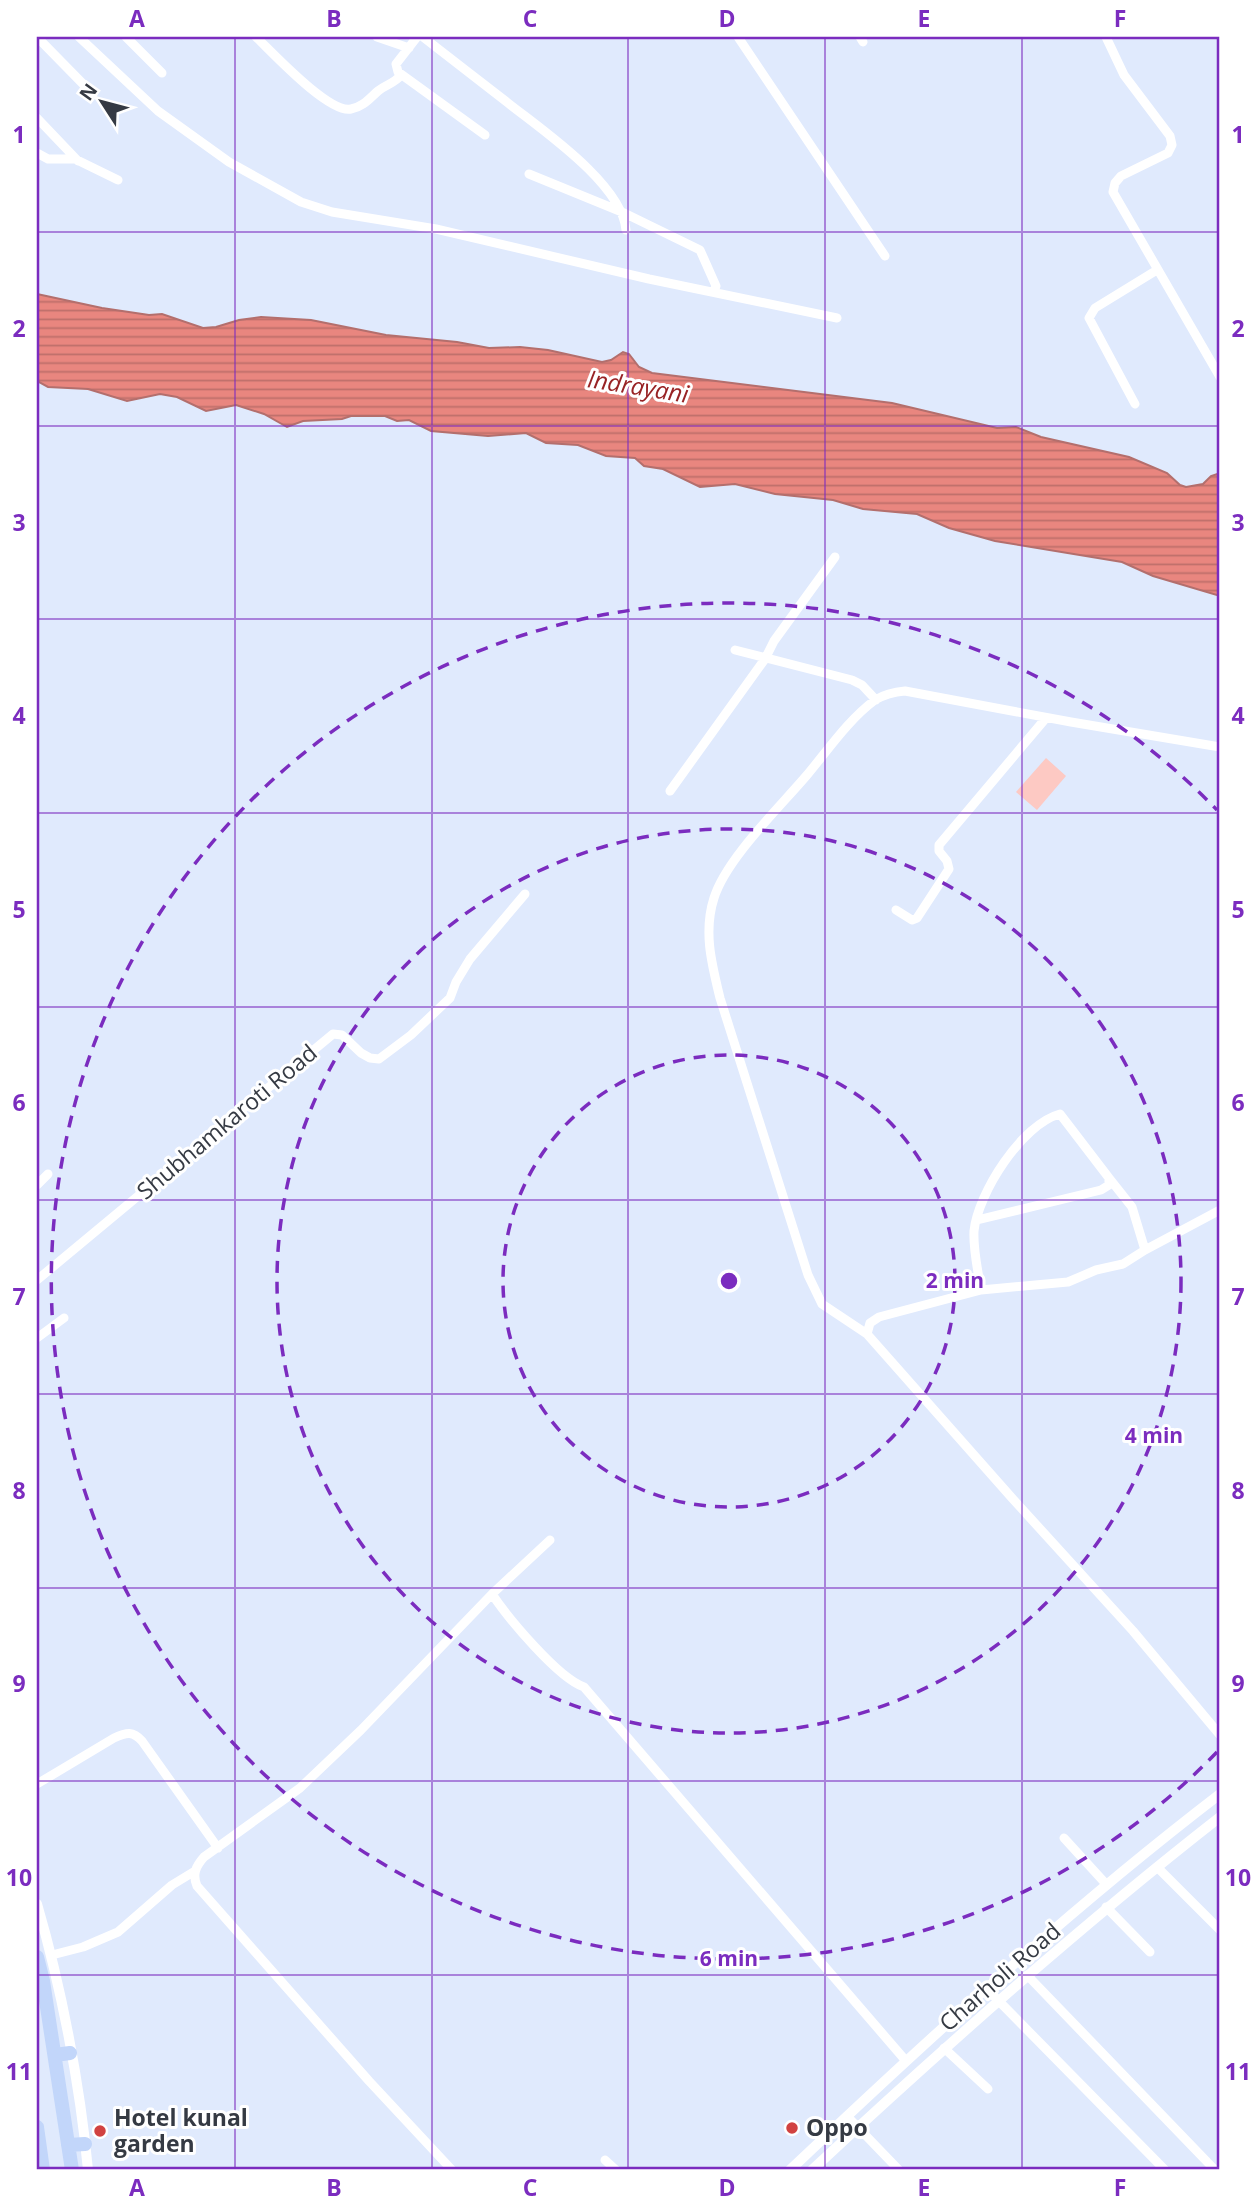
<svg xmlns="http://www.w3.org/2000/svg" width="1257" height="2207" viewBox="0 0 1257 2207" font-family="'Open Sans',sans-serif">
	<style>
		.pitch { fill: #fdc9c3 }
		.water { fill: url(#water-rules); stroke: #b36f6d; stroke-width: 2 }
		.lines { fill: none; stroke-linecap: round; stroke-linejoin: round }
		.minor { stroke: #fff; stroke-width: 9 }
		.tertiary { stroke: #fff; stroke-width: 10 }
		.primary { stroke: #c2d6fa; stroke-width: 14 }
		.grid { fill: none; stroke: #7b2cbf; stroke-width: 2; stroke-opacity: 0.55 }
		.ring { fill: none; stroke: #7b2cbf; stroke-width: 3.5; stroke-dasharray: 12 9 }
		.poi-dot { fill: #d14241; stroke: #fff; stroke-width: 2.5 }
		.labels { text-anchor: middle; stroke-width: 6; stroke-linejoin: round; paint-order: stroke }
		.street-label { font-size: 23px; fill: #353a43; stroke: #fff }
		.poi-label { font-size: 23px; font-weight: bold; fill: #353a43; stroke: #fff; text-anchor: start }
		.water-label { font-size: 24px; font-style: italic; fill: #982325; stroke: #fff }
		.centre { fill: #7b2cbf; stroke: #fff; stroke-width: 3.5 }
		.ring-label { font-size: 21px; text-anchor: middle; font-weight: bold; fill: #7b2cbf; stroke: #fff; stroke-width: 6; stroke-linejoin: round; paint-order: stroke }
		.neatline { fill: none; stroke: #7b2cbf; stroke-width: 2.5 }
		.grid-label { font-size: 23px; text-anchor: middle; font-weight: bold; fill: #7b2cbf }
	</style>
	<defs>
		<pattern id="water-rules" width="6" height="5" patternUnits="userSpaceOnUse" patternTransform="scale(1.75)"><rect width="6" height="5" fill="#e9867f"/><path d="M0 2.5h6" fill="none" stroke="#be6f6a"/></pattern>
	</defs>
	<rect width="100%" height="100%" fill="#e0eafd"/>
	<!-- pitch -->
	<path class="pitch" d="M 1046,758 L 1066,776 L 1037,810 L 1016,792 Z"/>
	<!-- water -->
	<path class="water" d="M 37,294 L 102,308 L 149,315 L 162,314 L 203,328 L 216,327 L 239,320 L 261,317 L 311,320 L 386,335 L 457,342 L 489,348 L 520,347 L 548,350 L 602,362 L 611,360 L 623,352 L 629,354 L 639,367 L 652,373 L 892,403 L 997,428 L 1016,427 L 1041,437 L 1129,457 L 1167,473 L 1180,485 L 1186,487 L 1203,484 L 1211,476 L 1217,474 L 1220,476 L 1220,596 L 1153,576 L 1122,562 L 995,541 L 949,528 L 917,514 L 863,509 L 833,500 L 775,494 L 735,484 L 700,487 L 663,469 L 644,466 L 635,458 L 606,456 L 578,445 L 546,443 L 526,433 L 488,436 L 431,431 L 409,420 L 397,421 L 385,416 L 351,416 L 342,419 L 303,421 L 287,427 L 264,414 L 236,405 L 206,411 L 177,397 L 160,394 L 127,401 L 88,389 L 48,387 L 37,381 Z"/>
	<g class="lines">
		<!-- minor -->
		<path class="minor" d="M 37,37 L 87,88
			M 79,37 L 158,111 L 229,162 L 301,202 L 332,212 L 436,229 L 649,279 L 837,318
			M 126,37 L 162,73
			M 256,37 C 272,52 329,114 351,109 C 363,107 370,98 378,91 C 386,84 394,84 401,75
			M 377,37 L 409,48
			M 417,37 L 396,64 L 398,72 L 485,135
			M 423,37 C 451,59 480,81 508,103 C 542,130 622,184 626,230
			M 738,37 L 885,256
			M 860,37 L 863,42
			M 1106,37 L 1124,75 L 1170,136 L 1172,145 L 1168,153 L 1121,176 L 1115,183 L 1113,192 L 1220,377
			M 37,118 L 78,161
			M 37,153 L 48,159 L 75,159 L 118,180
			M 529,174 L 622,212 L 700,250 L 716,286 L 714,291
			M 1135,404 L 1089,318 L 1095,308 L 1157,270
			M 735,650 L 852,680 L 862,685 L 876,700
			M 670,791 L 765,659 L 774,641 L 835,557
			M 896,910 L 912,920 L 917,918 L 949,869 L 947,861 L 939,851 L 939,845 L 1046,718
			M 1109,1178 L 1132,1207 L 1145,1250
			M 37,1185 L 48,1174
			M 977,1220 L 1101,1190 L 1109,1185 L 1109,1178 L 1060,1114 C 1022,1124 978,1193 974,1231 C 973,1250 978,1271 981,1290 L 879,1317 L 870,1323 L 867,1334 L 1012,1498 L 1133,1631 L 1220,1735
			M 37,1280 L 333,1034 L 342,1035 L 361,1053 L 370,1058 L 379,1059 L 411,1035 L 450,998 L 456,982 L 470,959 L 525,894
			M 981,1290 L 1068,1282 L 1096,1270 L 1123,1264 L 1145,1250 L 1220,1210
			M 867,1334 L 822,1304 L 808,1275 L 720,998 C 712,965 703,932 714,898 C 726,859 779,808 807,775 C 828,750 848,720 875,700 C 885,694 893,692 905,691 L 1071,722 L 1220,747
			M 37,1338 L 64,1318
			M 492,1594 C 508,1618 558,1678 584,1687 L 906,2061
			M 37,1784 L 114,1738 C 127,1732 133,1731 142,1741 L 218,1848
			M 1064,1838 L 1106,1884
			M 1157,1867 L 1220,1930
			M 1106,1907 L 1150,1952
			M 52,1955 L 83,1947 L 118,1932 L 172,1885 L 195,1871
			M 1027,1975 L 1215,2170
			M 986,1988 L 1165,2170
			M 944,2048 L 988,2089
			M 847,2116 L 899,2170
			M 605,2160 L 616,2170
			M 452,2170 L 369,2081 L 197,1886 C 192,1874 196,1866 204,1857 L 300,1788 L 361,1730 L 492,1594 L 550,1540"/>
		<!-- tertiary -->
		<path class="tertiary" d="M 37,1904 C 61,1986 80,2084 88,2170
			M 790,2170 C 928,2039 1069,1910 1220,1794
			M 812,2170 C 944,2047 1078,1928 1220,1817"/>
		<!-- primary -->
		<path class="primary" d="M 37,1957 L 43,1981 L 72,2170
			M 55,2055 L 70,2053
			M 37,2127 L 43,2170
			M 68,2145 L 85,2144"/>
	</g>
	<!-- grid -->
	<path class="grid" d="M 235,37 L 235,2170M 432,37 L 432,2170M 628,37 L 628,2170M 825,37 L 825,2170M 1022,37 L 1022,2170M 37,232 L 1220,232M 37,426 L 1220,426M 37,619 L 1220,619M 37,813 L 1220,813M 37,1007 L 1220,1007M 37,1200 L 1220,1200M 37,1394 L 1220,1394M 37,1588 L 1220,1588M 37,1781 L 1220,1781M 37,1975 L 1220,1975"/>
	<!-- distance rings -->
	<g class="ring">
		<circle cx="729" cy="1281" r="226"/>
		<circle cx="729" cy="1281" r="452"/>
		<path d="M1217 1752A678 678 0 1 1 1217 810"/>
	</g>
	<!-- markers -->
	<g class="poi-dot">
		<circle cx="792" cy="2128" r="7"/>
		<circle cx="100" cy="2131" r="7"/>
	</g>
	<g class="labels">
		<!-- street labels -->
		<g class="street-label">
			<text transform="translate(227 1122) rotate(-40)" y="8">Shubhamkaroti Road</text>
			<text transform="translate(1000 1977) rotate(-41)" y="8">Charholi Road</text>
		</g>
		<!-- poi labels -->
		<g class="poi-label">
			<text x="114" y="2126">Hotel kunal<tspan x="114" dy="26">garden</tspan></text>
			<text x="806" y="2136">Oppo</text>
		</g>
		<!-- water labels -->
		<g class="water-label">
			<text transform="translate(638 387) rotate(9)" y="8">Indrayani</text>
		</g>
	</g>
	<circle cx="729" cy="1281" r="10" class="centre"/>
	<g class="ring-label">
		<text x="955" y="1288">2 min</text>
		<text x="1154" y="1443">4 min</text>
		<text x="729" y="1966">6 min</text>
	</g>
	<!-- border -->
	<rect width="1257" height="2207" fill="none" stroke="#ffffff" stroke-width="77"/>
	<!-- north arrow -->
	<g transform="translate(102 102) rotate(306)" stroke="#ffffff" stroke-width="5" paint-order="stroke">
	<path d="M0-5L12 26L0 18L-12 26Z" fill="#353a43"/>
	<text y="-10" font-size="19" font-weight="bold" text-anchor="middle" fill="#353a43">N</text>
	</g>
	<rect x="38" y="38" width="1180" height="2130" class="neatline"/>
	<g class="grid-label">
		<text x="137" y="27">A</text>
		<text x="334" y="27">B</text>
		<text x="530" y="27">C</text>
		<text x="727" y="27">D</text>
		<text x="924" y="27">E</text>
		<text x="1120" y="27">F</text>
		<text x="19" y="143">1</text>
		<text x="1238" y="143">1</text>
		<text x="19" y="337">2</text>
		<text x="1238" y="337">2</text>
		<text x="19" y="531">3</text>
		<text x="1238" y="531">3</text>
		<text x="19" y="724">4</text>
		<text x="1238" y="724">4</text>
		<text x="19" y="918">5</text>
		<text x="1238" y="918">5</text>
		<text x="19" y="1111">6</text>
		<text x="1238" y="1111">6</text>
		<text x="19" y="1305">7</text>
		<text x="1238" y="1305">7</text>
		<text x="19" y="1499">8</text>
		<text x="1238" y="1499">8</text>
		<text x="19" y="1692">9</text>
		<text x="1238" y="1692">9</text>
		<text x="19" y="1886">10</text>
		<text x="1238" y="1886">10</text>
		<text x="19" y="2080">11</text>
		<text x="1238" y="2080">11</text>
		<text x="137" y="2196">A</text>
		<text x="334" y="2196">B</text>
		<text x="530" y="2196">C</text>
		<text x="727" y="2196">D</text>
		<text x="924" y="2196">E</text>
		<text x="1120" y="2196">F</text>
	</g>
</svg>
